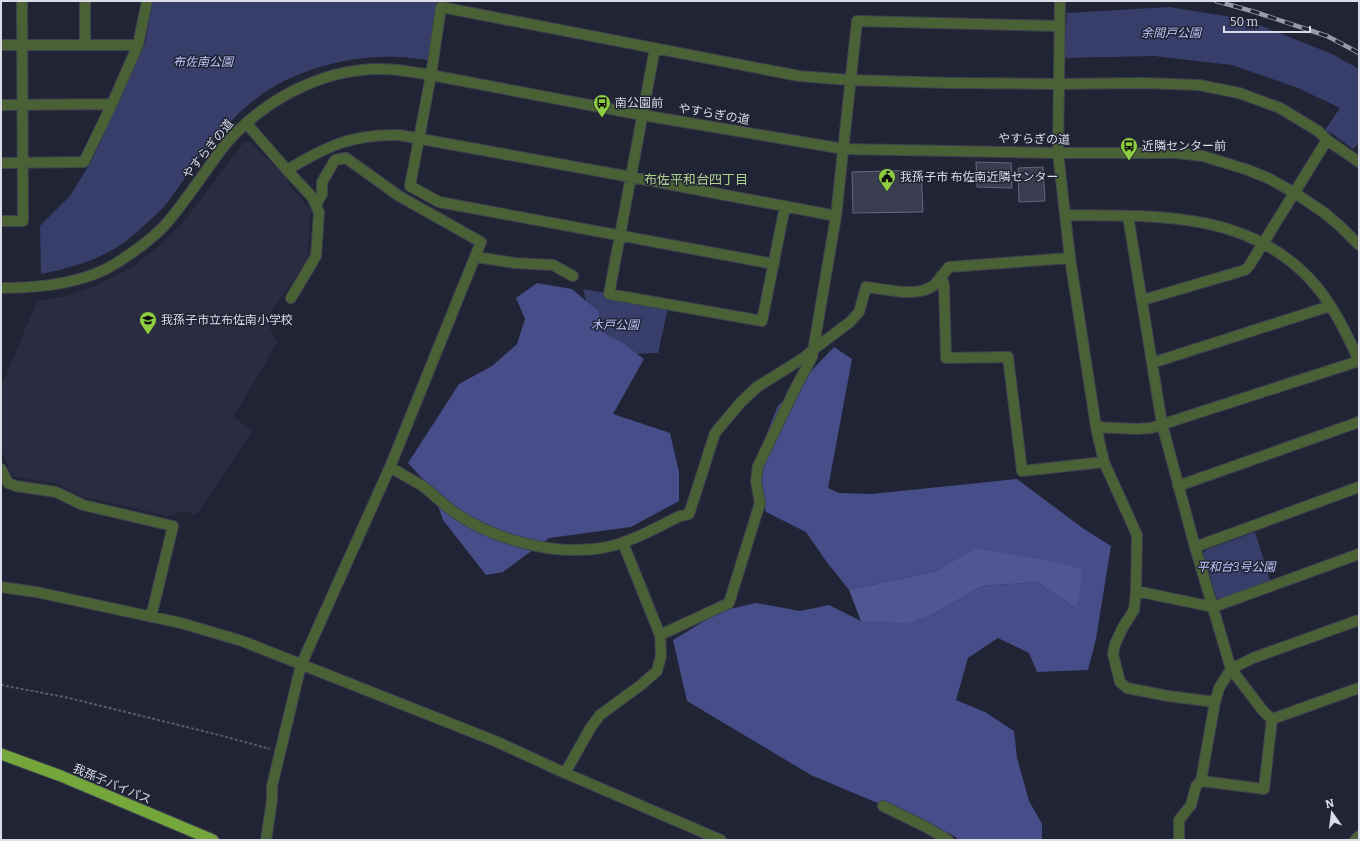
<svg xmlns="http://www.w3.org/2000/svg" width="1360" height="841" viewBox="0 0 1360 841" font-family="Bitter,'Noto Sans JP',serif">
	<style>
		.built { fill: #2a2d42 }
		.green { fill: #383e6a }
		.forest { fill: #464d88 }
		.water { fill: #4f5692 }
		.building { fill: #3a3d4f; stroke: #64687b }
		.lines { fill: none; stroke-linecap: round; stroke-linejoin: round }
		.minor-casing { stroke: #3f4251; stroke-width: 12 }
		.tertiary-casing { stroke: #3f4251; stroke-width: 12 }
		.trunk-casing { stroke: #3f4251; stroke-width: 13 }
		.path { stroke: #595c6a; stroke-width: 2; stroke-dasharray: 3 2; stroke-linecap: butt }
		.minor { stroke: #4a6035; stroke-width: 10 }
		.tertiary { stroke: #4a6035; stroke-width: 10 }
		.trunk { stroke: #74a63c; stroke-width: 11 }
		.rail-casing { stroke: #979aa7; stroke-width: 4.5 }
		.rail { stroke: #212434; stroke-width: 3; stroke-dasharray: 9; stroke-linecap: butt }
		.labels { text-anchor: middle; stroke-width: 3; stroke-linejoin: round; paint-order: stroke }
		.park-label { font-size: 12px; font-style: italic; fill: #bfc8fe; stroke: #212434 }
		.poi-label { font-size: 12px; fill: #dadde8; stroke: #212434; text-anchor: start }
		.street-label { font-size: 12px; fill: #dadde8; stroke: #212434 }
		.neighbourhood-label { font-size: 13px; fill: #b0d48f; stroke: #212434 }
	</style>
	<rect width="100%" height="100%" fill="#212434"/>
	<!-- built -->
	<path class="built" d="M 249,141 L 287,178 L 290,186 L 311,210 L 307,261 L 269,315 L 269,326 L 277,343 L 233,417 L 253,430 L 196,515 L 183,511 L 169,516 L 84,497 L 58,484 L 14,477 L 9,468 L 1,447 L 1,388 L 37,301 L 67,296 L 95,286 L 134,266 L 158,247 L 181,225 L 244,142 Z"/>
	<!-- green -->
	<path class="green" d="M 153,1 L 437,1 L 428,60 C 417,59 406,57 395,57 C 348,55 290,71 253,101 C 232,118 214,139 197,161 C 187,174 178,189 167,203 C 155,217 139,230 125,242 C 100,260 70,268 41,274 L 40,226 L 70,196 L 92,160 L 119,102 L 145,44 Z
		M 1169,7 L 1244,19 L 1332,54 L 1359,69 L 1359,143 L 1353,149 L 1334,135 L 1325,130 L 1340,108 L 1298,88 L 1232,65 L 1154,56 L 1064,58 L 1067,13 Z
		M 583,289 L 669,304 L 658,353 L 569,356 L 589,311 Z
		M 1255,532 L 1271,583 L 1220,600 L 1217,599 L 1203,554 L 1206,550 Z"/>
	<!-- forest -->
	<path class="forest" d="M 537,283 L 572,289 L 599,312 L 598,330 L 624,344 L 644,359 L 613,414 L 670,433 L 679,472 L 679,501 L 631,527 L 549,538 L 503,572 L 486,575 L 443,520 L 432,489 L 408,463 L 459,384 L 492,366 L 517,344 L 525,319 L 516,298 Z
		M 834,347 L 852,359 L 828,488 L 839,493 L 871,494 L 1017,479 L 1084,529 L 1111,546 L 1096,639 L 1088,670 L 1037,672 L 1029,653 L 998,638 L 968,658 L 956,700 L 985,712 L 1014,731 L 1017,758 L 1029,801 L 1042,824 L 1042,840 L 959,840 L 951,834 L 811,775 L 687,701 L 673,640 L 721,611 L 756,603 L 800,611 L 829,605 L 861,621 L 935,613 L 982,586 L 1037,582 L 1077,609 L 1082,570 L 977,548 L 936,571 L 849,590 L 826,561 L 806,532 L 766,512 L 754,465 L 778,406 Z"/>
	<!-- water -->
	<path class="water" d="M 976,548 L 1055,562 L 1083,570 L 1077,609 L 1037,582 L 982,586 L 935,613 L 908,623 L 861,621 L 849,590 L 936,571 Z"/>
	<!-- building -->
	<path class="building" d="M 976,162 L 1011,163 L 1012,188 L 977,187 Z
		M 1043,167 L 1045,201 L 1019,202 L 1018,168 Z
		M 921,170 L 923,212 L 853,213 L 852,172 Z"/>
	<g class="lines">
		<defs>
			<path id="minor" d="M 85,1 L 85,45
				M 1060,1 L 1058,153 L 1070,258 L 1096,427 L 1104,462 L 1137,535 L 1136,591 L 1134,610 L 1123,627 L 1115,644 L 1113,654 L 1120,682 L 1127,688 L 1168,696 L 1215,702 L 1219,688 L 1231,669 L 1253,658 L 1359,620
				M 1,45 L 138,45
				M 655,48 L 609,294 L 762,321 L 785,206
				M 1,105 L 112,104
				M 246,123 L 287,170 C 327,146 352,134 399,135 L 631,177 L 836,216
				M 1,163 L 84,162 L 112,104 L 138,45 L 147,1
				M 287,170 L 312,197 L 319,212 L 316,256 L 291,298
				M 1065,215 C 1152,216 1244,210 1309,278 C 1331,301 1346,332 1359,361
				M 1128,216 L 1162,424 L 1195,547 L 1231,669 L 1264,712 L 1272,719 L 1359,688
				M 1,221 L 23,221 L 22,1
				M 476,257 L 515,263 L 553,265 L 573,276
				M 774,264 L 439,202 L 410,186 L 431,75 L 441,7 L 799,76 L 850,80 L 951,83 L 1059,84 L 1144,83 L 1199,85 L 1239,93 L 1280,108 L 1318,131 L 1327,140 L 1359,162
				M 941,276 L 944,285 L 946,358 L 1008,357 L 1022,471 L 1104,462
				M 1143,300 L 1245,270 L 1249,266 L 1327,140
				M 1152,363 L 1330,306
				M 1096,427 L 1137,429 L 1151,428 L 1359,361
				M 390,467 C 401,474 413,480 424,487 C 435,496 445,506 457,514 C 497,541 559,557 607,547 C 632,542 657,527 680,516 L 689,514 L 715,433 L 741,402 L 757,387 L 802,359 L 814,349 L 850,322 L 859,312 L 866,287 C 886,289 916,298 933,286 C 939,281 944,273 949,267 L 1070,258
				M 1,469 L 8,483 L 16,486 L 56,492 L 83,505 L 173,526 L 151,617
				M 1178,486 L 1359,422
				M 1195,547 L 1359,487
				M 1,587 L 36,592 L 181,623 L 242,641 L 495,741 L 565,773 L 721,840
				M 1136,591 L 1213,607 L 1359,554
				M 660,635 L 729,603 L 760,503 L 756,481 L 758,466 L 795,389 L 812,357 L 836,216 L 857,21 L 1060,26
				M 1215,702 L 1201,781 L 1264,789 L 1272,719
				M 565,773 L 591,727 L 600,715 L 641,685 L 657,671 L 661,656 L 660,635 L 623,543
				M 883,806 L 926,827 L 948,840
				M 266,840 L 272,800 L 272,786 L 301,665 L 390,467 L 481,242 L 399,196 L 346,158 L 335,160 L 322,182 L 322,194 L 316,205
				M 1179,840 L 1179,820 L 1191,805 L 1196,786 L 1201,781
				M 1355,840 L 1359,836"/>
			<path id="tertiary" d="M 1,288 C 38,288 83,284 115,264 C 134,252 157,236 171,218 C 189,196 204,173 221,150 C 258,103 319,69 380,69 C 397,69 414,72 431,75 L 642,115 L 844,149 L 1058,153 L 1176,153 L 1203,156 L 1248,170 L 1270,179 L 1295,193 L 1326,214 L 1341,227 L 1359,245"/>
			<path id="trunk" d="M 1,754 L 61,776 L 213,840"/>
		</defs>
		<!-- minor casing -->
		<use href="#minor" class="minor-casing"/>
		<!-- tertiary casing -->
		<use href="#tertiary" class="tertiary-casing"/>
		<!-- trunk casing -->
		<use href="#trunk" class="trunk-casing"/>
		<!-- path -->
		<path class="path" d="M 1,685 L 69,698 L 219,735 L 270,749"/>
		<!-- minor -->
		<use href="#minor" class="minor"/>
		<!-- tertiary -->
		<use href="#tertiary" class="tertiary"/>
		<!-- trunk -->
		<use href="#trunk" class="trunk"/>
		<defs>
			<path id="rail" d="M 1216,1 L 1255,12 L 1327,36 L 1359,53"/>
		</defs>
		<!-- rail casing -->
		<use href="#rail" class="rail-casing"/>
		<!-- rail -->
		<use href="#rail" class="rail"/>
	</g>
	<!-- icons -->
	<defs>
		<symbol id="bus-pin" viewBox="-11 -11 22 30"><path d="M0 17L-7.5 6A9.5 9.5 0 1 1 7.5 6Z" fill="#8ecd42" stroke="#212434"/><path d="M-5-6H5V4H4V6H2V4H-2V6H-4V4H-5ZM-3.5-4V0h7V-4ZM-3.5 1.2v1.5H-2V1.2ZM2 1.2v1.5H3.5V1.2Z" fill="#111"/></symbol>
		<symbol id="civic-pin" viewBox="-11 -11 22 30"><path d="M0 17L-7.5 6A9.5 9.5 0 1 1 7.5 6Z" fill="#8ecd42" stroke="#212434"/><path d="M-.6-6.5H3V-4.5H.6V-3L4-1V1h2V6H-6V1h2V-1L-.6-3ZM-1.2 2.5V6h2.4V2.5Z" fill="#111"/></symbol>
		<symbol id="school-pin" viewBox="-11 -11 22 30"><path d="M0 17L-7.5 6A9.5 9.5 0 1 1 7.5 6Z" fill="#8ecd42" stroke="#212434"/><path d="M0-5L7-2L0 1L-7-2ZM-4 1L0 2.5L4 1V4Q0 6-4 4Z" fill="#111"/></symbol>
	</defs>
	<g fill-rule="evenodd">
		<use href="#bus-pin" x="592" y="93" width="20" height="27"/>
		<use href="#bus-pin" x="1119" y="136" width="20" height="27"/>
		<use href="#civic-pin" x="877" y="167" width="20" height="27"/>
		<use href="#school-pin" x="138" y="310" width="20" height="27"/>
	</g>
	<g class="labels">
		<!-- park labels -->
		<g class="park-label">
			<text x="1171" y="37">余間戸公園</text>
			<text x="203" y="66">布佐南公園</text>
			<text x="615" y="329">木戸公園</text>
			<text x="1236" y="571">平和台3号公園</text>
		</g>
		<!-- poi labels -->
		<g class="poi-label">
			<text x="615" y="107">南公園前</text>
			<text x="1142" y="150">近隣センター前</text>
			<text x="900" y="181">我孫子市 布佐南近隣センター</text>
			<text x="161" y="324">我孫子市立布佐南小学校</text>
		</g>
		<!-- street labels -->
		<g class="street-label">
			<text transform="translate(714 114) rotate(10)" y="4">やすらぎの道</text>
			<text transform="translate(1034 139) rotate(1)" y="4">やすらぎの道</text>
			<text transform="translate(208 149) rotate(-51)" y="4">やすらぎの道</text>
			<text transform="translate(112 784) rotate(23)" y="4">我孫子バイパス</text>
		</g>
		<!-- neighbourhood labels -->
		<g class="neighbourhood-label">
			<text x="696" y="184">布佐平和台四丁目</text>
		</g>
	</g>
	<!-- border -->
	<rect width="1360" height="841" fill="none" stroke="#dadde8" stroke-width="4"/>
	<!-- north arrow -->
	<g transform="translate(1332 813) rotate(346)" stroke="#212434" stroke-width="3" paint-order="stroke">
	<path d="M0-3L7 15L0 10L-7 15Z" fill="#dadde8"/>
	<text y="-6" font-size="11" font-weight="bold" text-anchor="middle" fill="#dadde8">N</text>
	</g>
	<!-- scale -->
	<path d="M1224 26v6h86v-6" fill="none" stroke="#dadde8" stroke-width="2"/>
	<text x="1230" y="26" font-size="12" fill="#dadde8" stroke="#212434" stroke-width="3" paint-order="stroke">50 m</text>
</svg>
